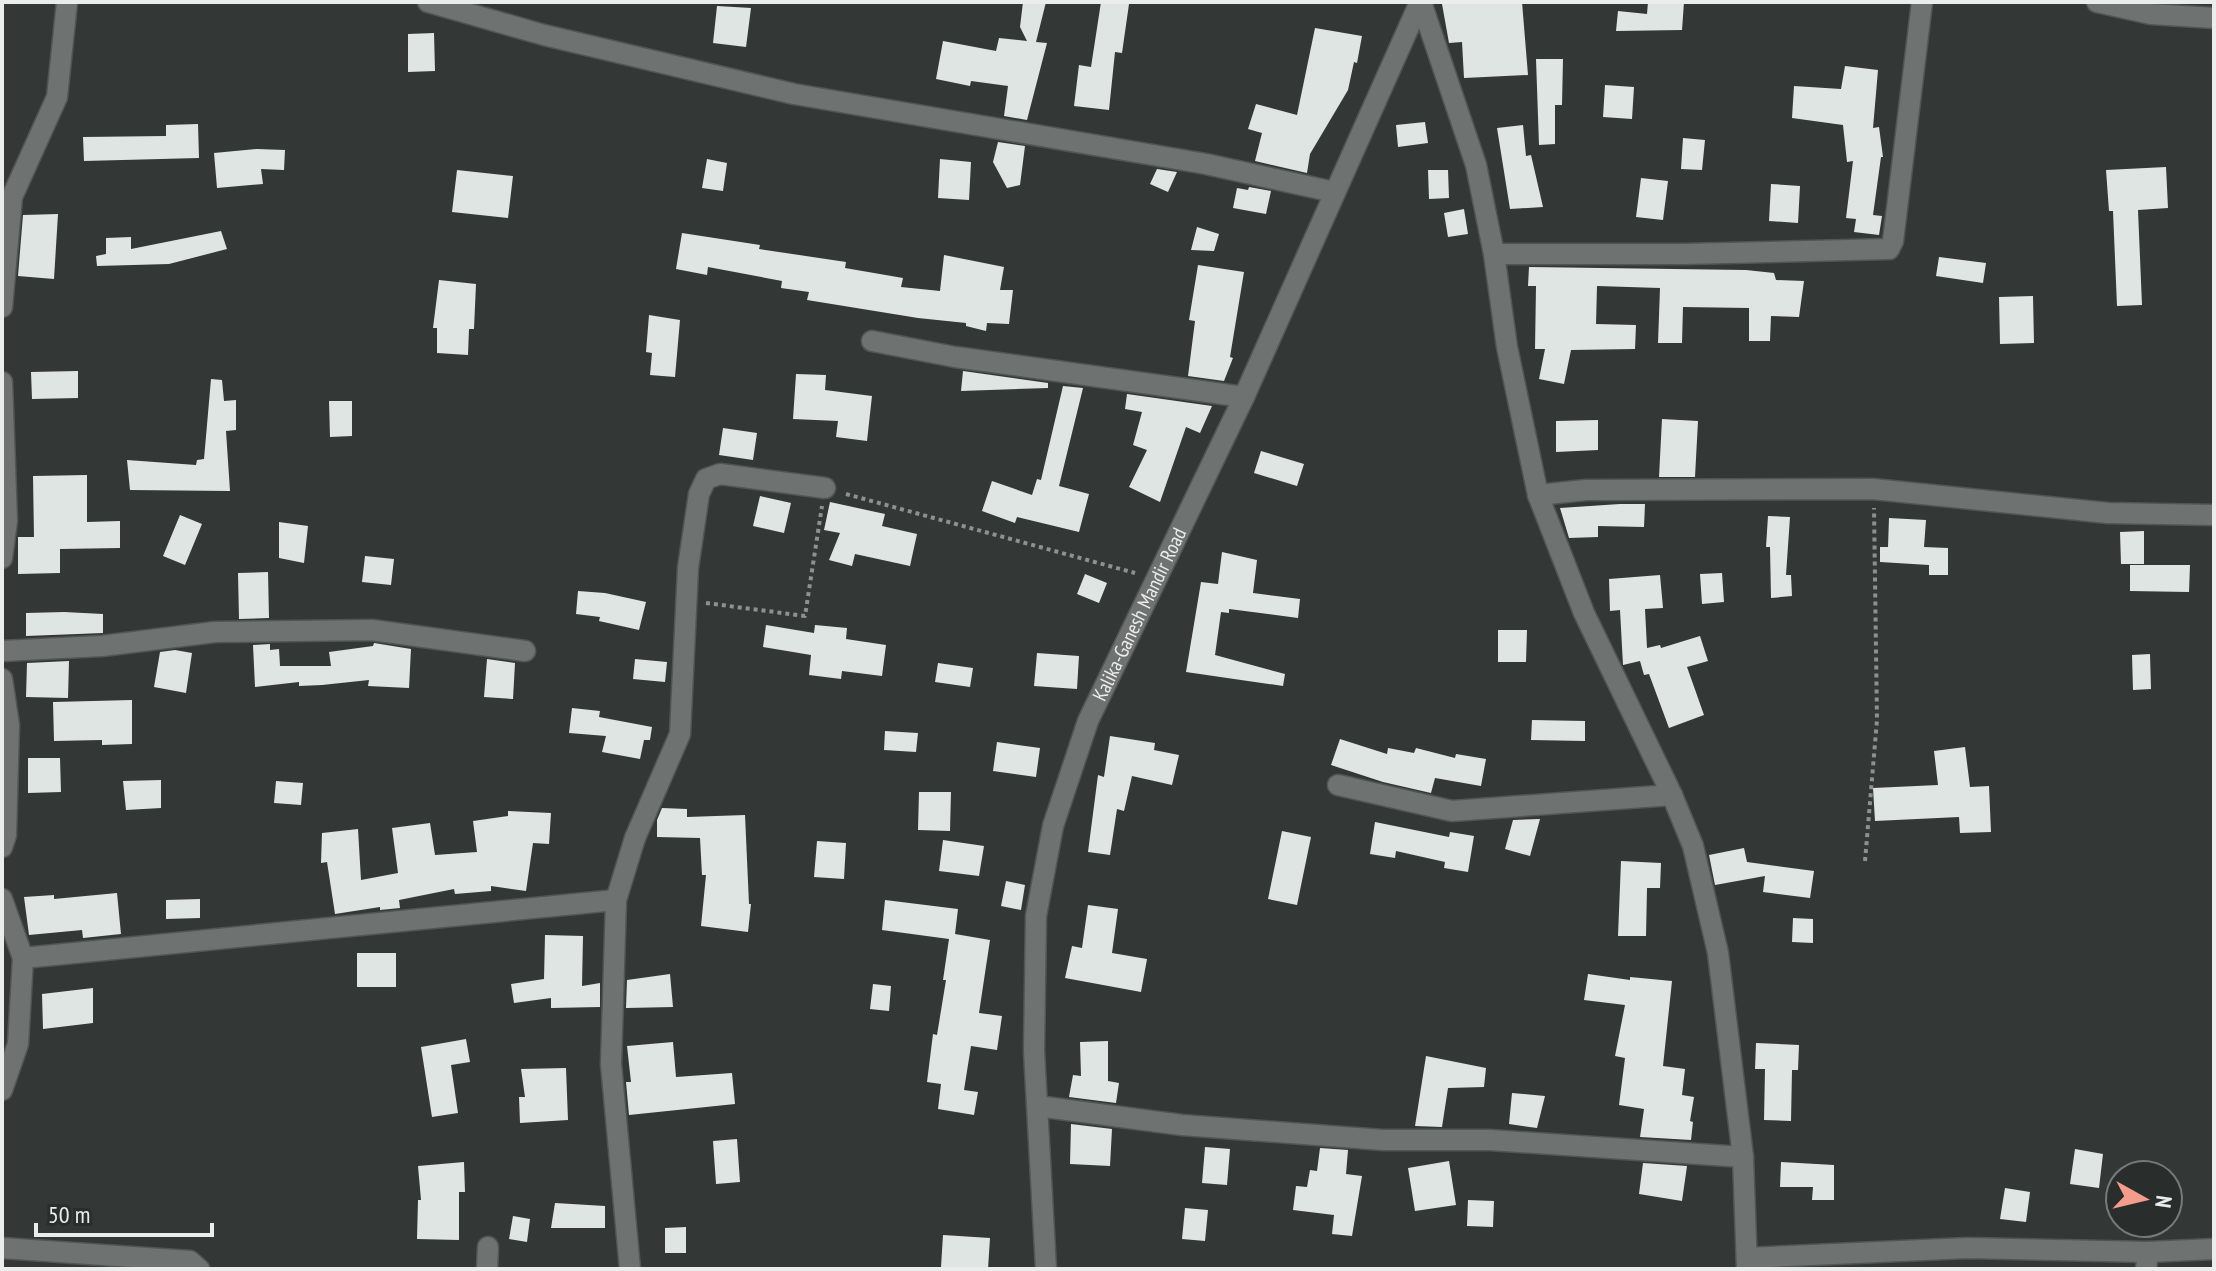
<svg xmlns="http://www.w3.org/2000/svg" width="2216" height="1271" viewBox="0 0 2216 1271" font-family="'PT Sans Narrow',sans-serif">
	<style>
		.building { fill: #dfe5e3 }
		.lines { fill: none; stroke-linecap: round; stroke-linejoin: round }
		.minor-casing { stroke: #515554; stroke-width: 23 }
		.path { stroke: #8d9190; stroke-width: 4; stroke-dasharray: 4 4; stroke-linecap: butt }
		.minor { stroke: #6e7372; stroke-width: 20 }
		.labels { text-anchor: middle; stroke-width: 8; stroke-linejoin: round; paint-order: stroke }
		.street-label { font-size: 20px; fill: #ebeded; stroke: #292e2d }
	</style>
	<rect width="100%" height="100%" fill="#333837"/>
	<!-- building -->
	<path class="building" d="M 1023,2 L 1046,2 L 1036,42 L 1047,43 L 1027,120 L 1004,116 L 1008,86 L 971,81 L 970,86 L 936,79 L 943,41 L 996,51 L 999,38 L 1027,41 L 1020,27 Z
		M 1101,2 L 1129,4 L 1122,53 L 1115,52 L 1109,110 L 1074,106 L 1079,65 L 1091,67 Z
		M 1461,2 L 1522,2 L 1528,75 L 1464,78 L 1462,42 L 1449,43 L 1442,4 Z
		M 1648,2 L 1684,2 L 1682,30 L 1616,31 L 1618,11 L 1647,14 Z
		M 717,6 L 751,8 L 746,47 L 713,43 Z
		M 1315,28 L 1362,36 L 1357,63 L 1354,62 L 1348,90 L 1310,154 L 1307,173 L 1255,161 L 1262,133 L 1248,129 L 1256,104 L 1297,115 Z
		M 434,33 L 435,71 L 408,72 L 408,34 Z
		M 1536,59 L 1563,59 L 1562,105 L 1555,105 L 1555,144 L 1539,145 Z
		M 1845,66 L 1878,70 L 1873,128 L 1879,127 L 1883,157 L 1881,157 L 1873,215 L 1882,216 L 1879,235 L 1854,232 L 1856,219 L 1846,218 L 1853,161 L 1847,162 L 1843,125 L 1792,118 L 1794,86 L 1841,89 Z
		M 1605,85 L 1634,87 L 1632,119 L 1603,117 Z
		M 1425,122 L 1428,143 L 1398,147 L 1396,125 Z
		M 198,124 L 199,158 L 84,161 L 83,137 L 166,136 L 166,125 Z
		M 1523,125 L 1526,156 L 1531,155 L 1543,207 L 1510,209 L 1497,128 Z
		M 1683,138 L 1705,140 L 1702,170 L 1681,169 Z
		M 998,142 L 1025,146 L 1020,185 L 1007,188 L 993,162 Z
		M 257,149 L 285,150 L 284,170 L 261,169 L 263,184 L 217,188 L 214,153 Z
		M 707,159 L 727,163 L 723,191 L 702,188 Z
		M 940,159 L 971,162 L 969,200 L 938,198 Z
		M 2166,167 L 2168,208 L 2138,210 L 2142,305 L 2117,306 L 2113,211 L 2109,211 L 2106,170 Z
		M 1157,169 L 1177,172 L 1168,192 L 1150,184 Z
		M 457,170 L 513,176 L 508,218 L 452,212 Z
		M 1428,170 L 1448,170 L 1449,198 L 1429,199 Z
		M 1641,178 L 1668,181 L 1663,220 L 1636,217 Z
		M 1771,184 L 1800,186 L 1798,223 L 1769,221 Z
		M 1249,187 L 1271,191 L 1266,214 L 1233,208 L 1237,188 L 1248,190 Z
		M 1464,209 L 1468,234 L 1448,237 L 1444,213 Z
		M 58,214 L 54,279 L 18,276 L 23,215 Z
		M 1197,227 L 1219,234 L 1214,251 L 1191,250 Z
		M 221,231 L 227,249 L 169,264 L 97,266 L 96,256 L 106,254 L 106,238 L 131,237 L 131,249 Z
		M 682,233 L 760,245 L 759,249 L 846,262 L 845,268 L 903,278 L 901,287 L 940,291 L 944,255 L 1004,267 L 1000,290 L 1013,290 L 1009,324 L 987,323 L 986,331 L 966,326 L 966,323 L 918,318 L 807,300 L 809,292 L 781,288 L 782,281 L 708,267 L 707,275 L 676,269 Z
		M 1939,257 L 1986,263 L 1983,283 L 1936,276 Z
		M 1198,265 L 1244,272 L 1230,357 L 1233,358 L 1224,381 L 1188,376 L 1195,321 L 1189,320 Z
		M 1529,267 L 1746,270 L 1774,273 L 1776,280 L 1804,281 L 1799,317 L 1771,316 L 1770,341 L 1749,341 L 1749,308 L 1683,307 L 1682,343 L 1658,343 L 1660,288 L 1597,286 L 1596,324 L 1636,325 L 1635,349 L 1571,350 L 1564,384 L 1539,379 L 1545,349 L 1535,349 L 1536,286 L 1528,286 Z
		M 439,280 L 476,284 L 474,329 L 469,329 L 468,355 L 437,353 L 437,328 L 433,328 Z
		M 2033,296 L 2034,343 L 2000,344 L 1999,297 Z
		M 649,315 L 680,320 L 675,377 L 650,375 L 652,353 L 646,352 Z
		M 78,371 L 78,398 L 32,399 L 31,372 Z
		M 963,371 L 1048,383 L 1048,388 L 961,391 Z
		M 796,374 L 826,375 L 825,390 L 872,396 L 867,441 L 836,437 L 838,421 L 793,419 Z
		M 211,379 L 222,380 L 224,401 L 236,400 L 236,430 L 226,431 L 230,491 L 130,490 L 127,460 L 196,465 L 197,460 L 204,459 Z
		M 1063,386 L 1083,388 L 1059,486 L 1089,494 L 1079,532 L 1017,517 L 1015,523 L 982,511 L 992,481 L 1032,495 L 1037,479 L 1041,480 Z
		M 1127,394 L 1212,406 L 1200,433 L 1186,427 L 1160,502 L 1129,487 L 1147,450 L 1133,445 L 1142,412 L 1125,409 Z
		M 329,401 L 352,401 L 352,436 L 330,437 Z
		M 1662,419 L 1698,421 L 1695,477 L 1659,477 Z
		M 1598,420 L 1598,450 L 1556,452 L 1556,421 Z
		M 723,428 L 757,433 L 753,460 L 719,455 Z
		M 1261,451 L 1304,464 L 1297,486 L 1254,473 Z
		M 87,475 L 87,522 L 120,521 L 120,548 L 60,549 L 60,573 L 18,574 L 18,537 L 34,537 L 33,476 Z
		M 760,496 L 791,503 L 784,533 L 753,526 Z
		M 830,502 L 885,514 L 882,526 L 917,534 L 910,566 L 855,554 L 852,566 L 829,560 L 840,533 L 824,530 Z
		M 1620,504 L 1645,504 L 1644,527 L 1598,526 L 1598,537 L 1569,538 L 1560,508 Z
		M 180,515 L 202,524 L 185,565 L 163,556 Z
		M 1768,516 L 1790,517 L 1786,575 L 1791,575 L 1792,596 L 1771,598 L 1770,547 L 1766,547 Z
		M 1889,518 L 1926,520 L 1924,547 L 1948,548 L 1948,575 L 1929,575 L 1929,565 L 1880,562 L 1880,547 L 1888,547 Z
		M 279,522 L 308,526 L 304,563 L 279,558 Z
		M 2144,531 L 2144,564 L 2121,564 L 2120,532 Z
		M 1222,552 L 1257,560 L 1253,593 L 1300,599 L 1298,618 L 1229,609 L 1229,613 L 1221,612 L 1215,655 L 1285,674 L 1283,686 L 1186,672 L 1201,582 L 1218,584 Z
		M 365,556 L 394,559 L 391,585 L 362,582 Z
		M 2130,565 L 2190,565 L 2189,592 L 2130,591 Z
		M 268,572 L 269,618 L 239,619 L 238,573 Z
		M 1722,573 L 1724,602 L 1702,604 L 1700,574 Z
		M 1085,574 L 1107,583 L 1099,603 L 1077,594 Z
		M 1660,575 L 1663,608 L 1645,609 L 1647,648 L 1660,645 L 1661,648 L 1700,636 L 1708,661 L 1687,667 L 1704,715 L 1669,728 L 1649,674 L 1644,675 L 1640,661 L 1623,665 L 1620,610 L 1610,611 L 1609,579 Z
		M 578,591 L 605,593 L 646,602 L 639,630 L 599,621 L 600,617 L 576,614 Z
		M 64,612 L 103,614 L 103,633 L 26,636 L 26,613 Z
		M 766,625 L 814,633 L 815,625 L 847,628 L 846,639 L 886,645 L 882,676 L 842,671 L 841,679 L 809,675 L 811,655 L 763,647 Z
		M 1498,630 L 1527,630 L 1526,662 L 1498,662 Z
		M 374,643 L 411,649 L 409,688 L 368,686 L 369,680 L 322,685 L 299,686 L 299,682 L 255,687 L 253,645 L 270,644 L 270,650 L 279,649 L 280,666 L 331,666 L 329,652 L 373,646 Z
		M 175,650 L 192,653 L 186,693 L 154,687 L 160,652 Z
		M 1037,653 L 1079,656 L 1077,689 L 1034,686 Z
		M 2150,654 L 2151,689 L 2133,690 L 2132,655 Z
		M 487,659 L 515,663 L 513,699 L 484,697 Z
		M 635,659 L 667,662 L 665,682 L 633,679 Z
		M 69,661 L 68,698 L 26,697 L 27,663 Z
		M 938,663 L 973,668 L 970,687 L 935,682 Z
		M 132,700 L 132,744 L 102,745 L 102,740 L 54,741 L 53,702 Z
		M 572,708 L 600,711 L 599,717 L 652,727 L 650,740 L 644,740 L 640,759 L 602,752 L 606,736 L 569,733 Z
		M 1532,720 L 1585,721 L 1585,741 L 1531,740 Z
		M 885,731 L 918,733 L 916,752 L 884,750 Z
		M 1110,736 L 1155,743 L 1154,750 L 1179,755 L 1172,785 L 1132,776 L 1124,811 L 1117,809 L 1110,855 L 1088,852 L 1098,775 L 1104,777 Z
		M 1340,739 L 1387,754 L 1388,748 L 1414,753 L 1416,748 L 1455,758 L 1456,754 L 1486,759 L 1481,786 L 1435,778 L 1431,793 L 1383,782 L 1331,765 Z
		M 997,742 L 1040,748 L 1036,777 L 993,771 Z
		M 1965,747 L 1970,787 L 1989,786 L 1991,832 L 1960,833 L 1959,817 L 1875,821 L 1873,788 L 1938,785 L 1934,751 Z
		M 28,758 L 60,758 L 61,792 L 28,793 Z
		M 161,780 L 161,808 L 126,810 L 123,781 Z
		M 276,781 L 303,783 L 301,805 L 274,803 Z
		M 919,792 L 951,792 L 950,831 L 918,830 Z
		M 662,808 L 687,809 L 687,817 L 745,815 L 749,904 L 751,904 L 748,932 L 701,926 L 706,875 L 702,875 L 700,838 L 657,837 L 657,820 Z
		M 508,811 L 551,813 L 549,844 L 533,843 L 526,891 L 491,886 L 491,891 L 455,894 L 454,889 L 399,900 L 400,908 L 380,910 L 380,907 L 335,914 L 327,862 L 321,863 L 322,833 L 358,829 L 361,880 L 398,873 L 392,828 L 430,823 L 435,855 L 477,852 L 473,821 L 508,816 Z
		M 1540,819 L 1530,856 L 1505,849 L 1513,820 Z
		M 1375,822 L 1449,837 L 1450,832 L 1474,836 L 1468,872 L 1444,868 L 1445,862 L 1396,851 L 1395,858 L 1370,854 Z
		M 1282,831 L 1311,837 L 1297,905 L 1268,899 Z
		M 943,840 L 984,846 L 979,876 L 939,871 Z
		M 817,841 L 846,843 L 844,879 L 814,877 Z
		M 1744,848 L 1747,862 L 1814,871 L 1810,898 L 1763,892 L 1765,876 L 1715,885 L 1709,855 Z
		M 1621,861 L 1661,863 L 1660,888 L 1647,888 L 1646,936 L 1618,936 Z
		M 1006,881 L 1025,885 L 1021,910 L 1001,906 Z
		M 117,893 L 121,934 L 83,938 L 82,930 L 29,935 L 24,897 L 54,895 L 54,899 Z
		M 200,899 L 200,918 L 166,919 L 166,900 Z
		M 885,900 L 958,909 L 955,934 L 990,940 L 979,1013 L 1002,1016 L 997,1050 L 971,1046 L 964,1090 L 978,1092 L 974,1115 L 938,1109 L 941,1084 L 927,1082 L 933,1034 L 937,1035 L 946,980 L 943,980 L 949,939 L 882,930 Z
		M 1088,905 L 1118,909 L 1112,953 L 1147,959 L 1141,992 L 1065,978 L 1072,946 L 1082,948 Z
		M 1793,918 L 1813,919 L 1813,943 L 1792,942 Z
		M 545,935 L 583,936 L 582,986 L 600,983 L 600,1007 L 551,1008 L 551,998 L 514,1003 L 511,984 L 544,979 Z
		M 357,953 L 396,953 L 396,987 L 357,987 Z
		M 670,974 L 673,1007 L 626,1008 L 627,980 Z
		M 1588,974 L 1630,980 L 1630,977 L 1672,981 L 1663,1066 L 1685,1069 L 1682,1095 L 1694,1097 L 1690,1121 L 1693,1122 L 1691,1140 L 1640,1137 L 1644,1109 L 1619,1105 L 1625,1058 L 1615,1056 L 1625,1005 L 1584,1000 Z
		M 873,984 L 891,986 L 889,1011 L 870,1009 Z
		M 93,988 L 93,1023 L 43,1029 L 42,994 Z
		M 466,1039 L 470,1062 L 451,1065 L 458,1113 L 432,1117 L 421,1047 Z
		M 1108,1041 L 1108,1081 L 1119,1083 L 1116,1103 L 1069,1097 L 1073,1075 L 1081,1076 L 1080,1042 Z
		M 673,1042 L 676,1077 L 732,1073 L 735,1104 L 629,1115 L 626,1082 L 631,1082 L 627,1046 Z
		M 1756,1043 L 1799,1045 L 1798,1070 L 1792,1070 L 1791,1121 L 1764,1120 L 1765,1069 L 1755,1069 Z
		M 1426,1056 L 1486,1068 L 1484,1087 L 1448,1088 L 1442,1127 L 1415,1126 Z
		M 566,1068 L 568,1120 L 520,1123 L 519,1097 L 525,1097 L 521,1069 Z
		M 1512,1093 L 1545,1096 L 1537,1128 L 1509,1124 Z
		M 1071,1124 L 1112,1129 L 1110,1166 L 1070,1164 Z
		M 737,1139 L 740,1182 L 716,1184 L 713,1141 Z
		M 1205,1147 L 1230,1149 L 1227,1185 L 1202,1183 Z
		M 1320,1148 L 1348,1150 L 1346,1174 L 1362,1176 L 1352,1236 L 1332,1234 L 1334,1215 L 1293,1210 L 1296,1186 L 1307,1187 L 1310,1170 L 1317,1171 Z
		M 2075,1149 L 2103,1154 L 2099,1188 L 2070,1184 Z
		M 1449,1161 L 1456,1205 L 1415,1211 L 1408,1168 Z
		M 464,1162 L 465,1192 L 459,1192 L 459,1240 L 417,1239 L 418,1200 L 421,1200 L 418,1166 Z
		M 1781,1162 L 1834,1165 L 1834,1200 L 1812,1200 L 1813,1187 L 1780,1187 Z
		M 1643,1163 L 1687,1166 L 1682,1201 L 1639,1194 Z
		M 2005,1188 L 2030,1192 L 2026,1222 L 2000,1219 Z
		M 1468,1200 L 1494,1201 L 1493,1227 L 1467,1226 Z
		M 555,1203 L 605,1206 L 605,1228 L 551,1228 Z
		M 1185,1208 L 1208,1210 L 1205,1241 L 1182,1239 Z
		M 513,1216 L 530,1219 L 527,1242 L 509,1239 Z
		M 686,1227 L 686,1253 L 665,1253 L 665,1228 Z
		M 943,1235 L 990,1238 L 988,1269 L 941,1267 Z"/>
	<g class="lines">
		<defs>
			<g id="minor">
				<path d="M 428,2 L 544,35 L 794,94 L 1206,164 L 1334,192"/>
				<path d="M 1421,2 L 1476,165 L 1494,254 L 1507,347 L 1538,495 L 1584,613 L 1672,795 L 1693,846 L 1718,953 L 1743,1157 L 1747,1269"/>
				<path d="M 2097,2 L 2151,14 L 2214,18"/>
				<path d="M 1494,254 L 1684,254 L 1889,249 L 1893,241 L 1922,2"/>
				<path d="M 2,307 L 12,197 L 57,97 L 67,2"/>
				<path d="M 872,341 L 955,357 L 1244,397"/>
				<path d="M 2,382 L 7,521 L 2,558"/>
				<path d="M 1538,495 L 1586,490 L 1873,489 L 2108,513 L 2214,515"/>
				<path d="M 2,651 L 102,646 L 215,632 L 372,630 L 525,651"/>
				<path d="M 2,679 L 9,725 L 6,835 L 2,847"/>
				<path d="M 1338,785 L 1452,811 L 1672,795"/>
				<path d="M 2,899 L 23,958 L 18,1044 L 2,1090"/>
				<path d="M 23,958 L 616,900"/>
				<path d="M 1037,1106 L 1182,1125 L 1383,1140 L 1490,1140 L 1743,1157"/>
				<path d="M 2,1248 L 190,1261 L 199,1269"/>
				<path d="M 1747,1258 L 1968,1248 L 2148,1252"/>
				<path d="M 487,1269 L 488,1247"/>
				<path d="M 630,1269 L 611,1064 L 616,900 L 635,838 L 680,734 L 688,568 L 699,494 L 706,479 L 720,474 L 825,488"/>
				<path id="s1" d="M 1046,1269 L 1034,1051 L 1036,916 L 1053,826 L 1088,721 L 1244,397 L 1420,2"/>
				<path d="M 2146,1269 L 2148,1252 L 2214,1249"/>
			</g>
		</defs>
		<!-- minor casing -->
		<use href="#minor" class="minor-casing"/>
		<!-- path -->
		<path class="path" d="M 846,494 L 1135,573
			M 706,603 L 805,616 L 822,506
			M 1865,861 L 1877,720 L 1874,508"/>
		<!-- minor -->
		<use href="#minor" class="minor"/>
	</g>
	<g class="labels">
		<!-- street labels -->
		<g class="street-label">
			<text dy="7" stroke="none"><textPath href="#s1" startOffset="674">Kalika-Ganesh Mandir Road</textPath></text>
		</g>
	</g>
	<!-- border -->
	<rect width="2216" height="1271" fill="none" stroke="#ebeded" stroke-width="8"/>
	<!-- north arrow -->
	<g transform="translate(2144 1199) rotate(98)"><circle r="38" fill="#292e2d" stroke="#777a7a" stroke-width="2"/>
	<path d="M0-6L14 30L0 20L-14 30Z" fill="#f49d8c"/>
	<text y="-12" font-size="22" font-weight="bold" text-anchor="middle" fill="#ebeded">N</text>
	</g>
	<!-- scale -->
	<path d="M36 1223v12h176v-12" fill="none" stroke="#ebeded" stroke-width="4"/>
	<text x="48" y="1223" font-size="24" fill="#ebeded" stroke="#292e2d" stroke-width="6" paint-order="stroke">50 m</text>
</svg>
